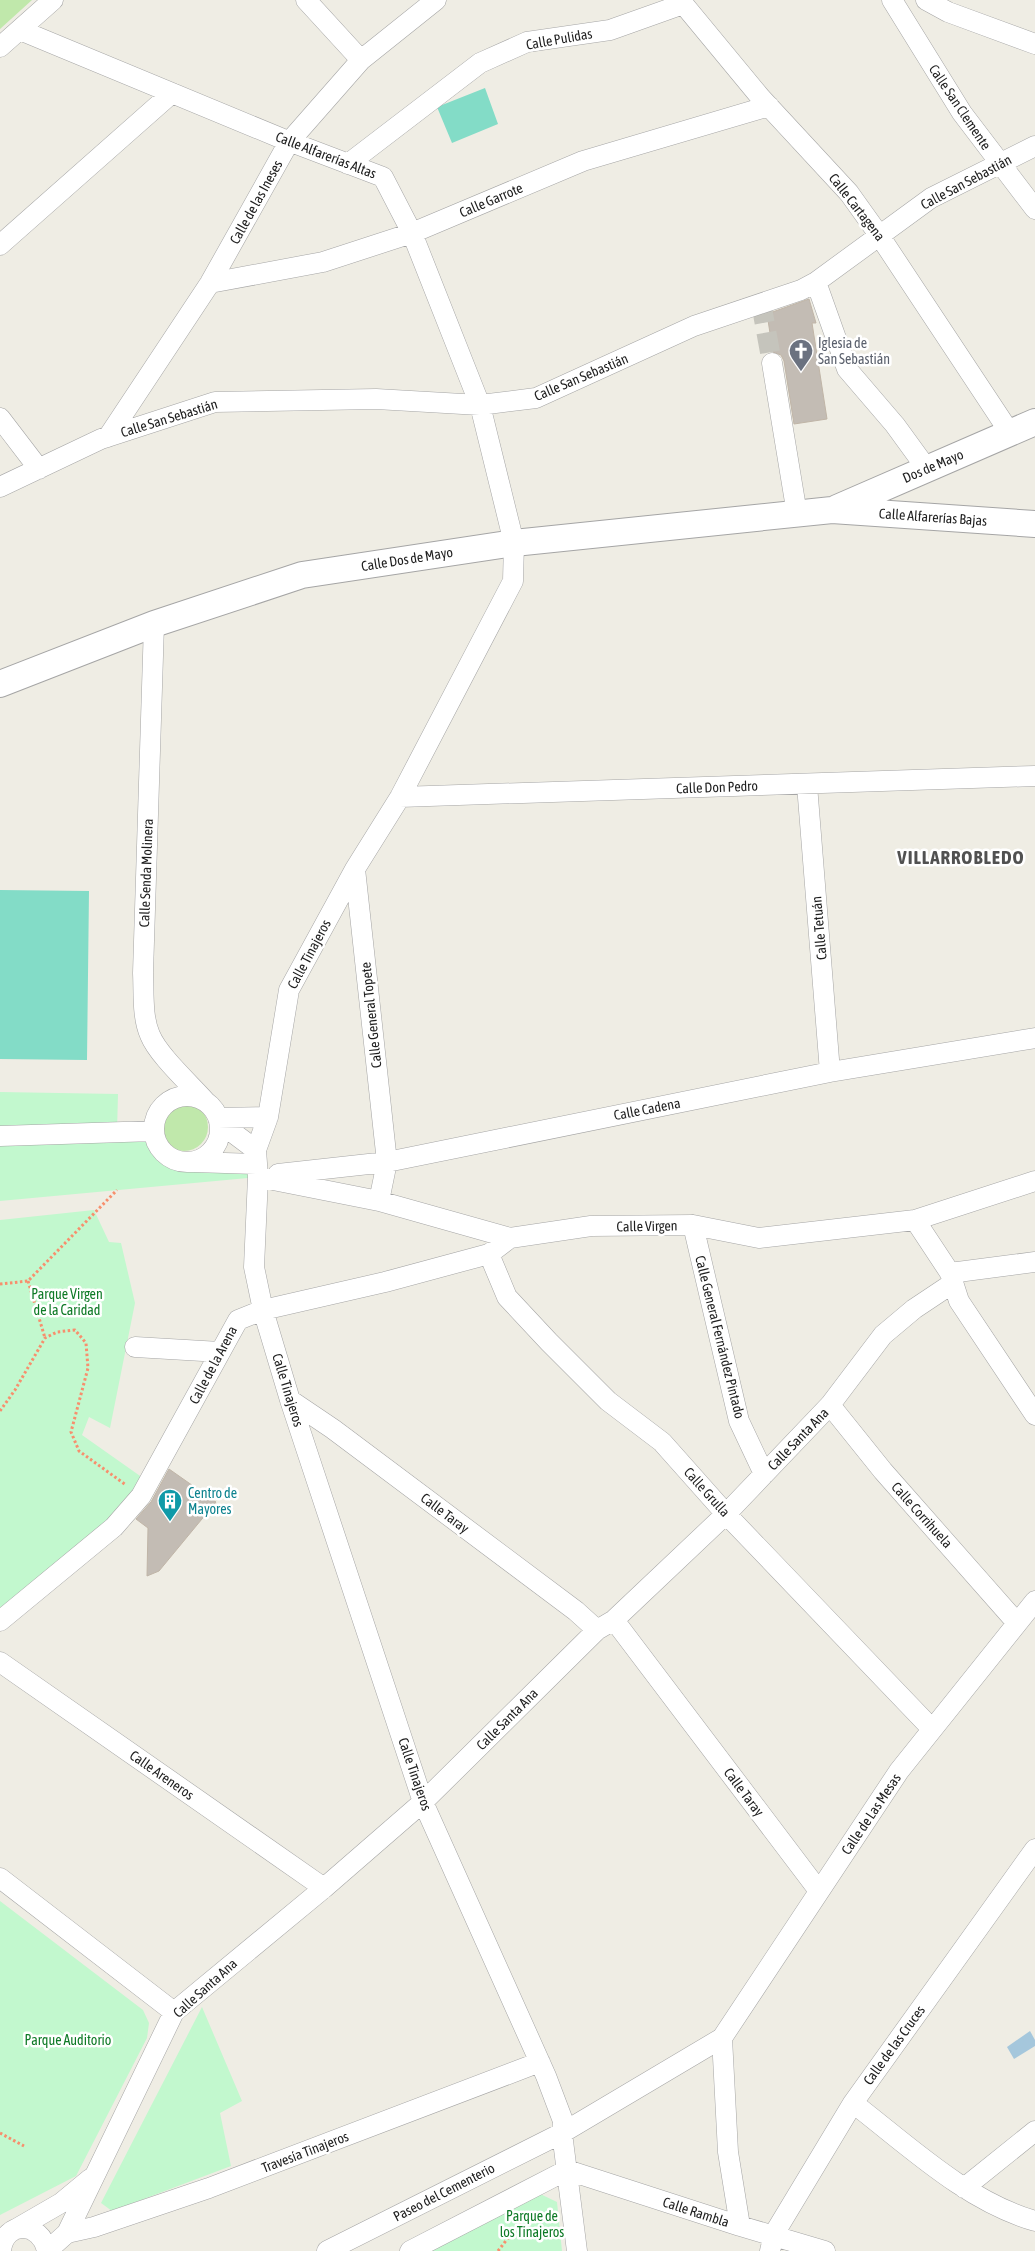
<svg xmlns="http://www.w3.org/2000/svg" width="1035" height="2251" viewBox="0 0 1035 2251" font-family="'Asap Condensed',sans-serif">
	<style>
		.grass { fill: #c0e8ab }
		.park { fill: #c2f8ce }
		.pitch { fill: #83dcc7 }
		.water { fill: #a5c7dc }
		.building { fill: #c3bcb4; stroke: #c0b5a7 }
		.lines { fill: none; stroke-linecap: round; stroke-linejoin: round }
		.minor-tunnel { stroke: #c5c4bc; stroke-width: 20; stroke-dasharray: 20 10; stroke-linecap: butt }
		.minor-casing { stroke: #a5a5a5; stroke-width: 21 }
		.tertiary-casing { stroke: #a5a5a5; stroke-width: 28 }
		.path { stroke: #f78f6d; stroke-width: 3; stroke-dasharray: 2.5 2.5; stroke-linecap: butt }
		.minor { stroke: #fff; stroke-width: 20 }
		.tertiary { stroke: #fff; stroke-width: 26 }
		.labels { text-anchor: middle; stroke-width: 5; stroke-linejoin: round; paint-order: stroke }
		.street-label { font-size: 14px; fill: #1e1e1e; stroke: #fff }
		.worship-label { font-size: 14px; fill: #5b616d; stroke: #fff; text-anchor: start }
		.park-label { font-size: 14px; fill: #0e7a26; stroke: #fff }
		.culture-label { font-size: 14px; fill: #0d838f; stroke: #fff; text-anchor: start }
		.district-label { font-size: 19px; font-weight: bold; letter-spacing: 1px; fill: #515151; stroke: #fff }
	</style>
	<rect width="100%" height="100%" fill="#efede4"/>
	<!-- grass -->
	<path class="grass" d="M 0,0 L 32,0 L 0,29 Z
		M160 1127a24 24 0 1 1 48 0a24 24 0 1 1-48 0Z"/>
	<!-- park -->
	<path class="park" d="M 0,1092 L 118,1094 L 117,1132 L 154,1131 C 156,1140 159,1149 166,1155 C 184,1168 234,1163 256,1164 L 258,1177 L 0,1201 Z
		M 94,1210 L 109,1242 L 121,1243 L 135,1303 L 110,1428 L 89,1417 L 82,1435 L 143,1478 L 114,1520 L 0,1610 L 0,1220 Z
		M 0,1901 L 143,2010 L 149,2023 L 147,2038 L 76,2176 L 0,2215 Z
		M 202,2007 L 242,2101 L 220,2113 L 231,2166 L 112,2211 L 101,2203 Z
		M 536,2192 L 557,2202 L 562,2251 L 427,2251 Z"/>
	<!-- pitch -->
	<path class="pitch" d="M 485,88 L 498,124 L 452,143 L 437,107 Z
		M 0,890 L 89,891 L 87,1060 L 0,1059 Z"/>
	<!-- water -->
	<path class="water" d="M 1030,2031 L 1035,2040 L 1035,2046 L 1014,2059 L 1007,2047 Z"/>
	<!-- building -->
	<path class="building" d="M 809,299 L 816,323 L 812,323 L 827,419 L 794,424 L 784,361 L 781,355 L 773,352 L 767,314 Z
		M 169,1469 L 216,1502 L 159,1571 L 147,1576 L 148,1528 L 136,1519 L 151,1502 Z"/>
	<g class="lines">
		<!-- minor-tunnel -->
		<path class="minor-tunnel" d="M 761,303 L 772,363"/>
		<defs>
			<path id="minor" d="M 306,0 L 361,60
				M 680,0 L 761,98 L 849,193 L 879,235 L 1010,433
				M 892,0 L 962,113 L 1035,209
				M 926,0 L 948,12 L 1035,44
				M 20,30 L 283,139 L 383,177 L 412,233 L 480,405 L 514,543 L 513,581 L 400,797 L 355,869 L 289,990 L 268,1117 L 256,1150 L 258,1177 L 254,1267 L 263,1310 L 290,1400 L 423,1802 L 546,2076 L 563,2121 L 562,2133 L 577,2251
				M 0,47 L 53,0
				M 348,164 L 480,63 L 527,42 L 610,30 L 683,4
				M 0,245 L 172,93
				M 816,282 L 847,369 L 895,425 L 927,469
				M 210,283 L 323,262 L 412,233 L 583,161 L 769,106
				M 772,363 L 797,514
				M 0,418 L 39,469
				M 108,437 L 210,283 L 289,142 L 361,60 L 436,0
				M 0,487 L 101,439 L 215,402 L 376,399 L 480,405 L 536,398 L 694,326 L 801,290 L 816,282 L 931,198 L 1035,146
				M 154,624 L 143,973 C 144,993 142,1017 150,1035 C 158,1055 190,1084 205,1101
				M 807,785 L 830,1072
				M 400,797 L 1035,776
				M 355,869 L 387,1162 L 379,1201
				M154 1129a33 33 0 1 1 66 0a33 33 0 1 1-66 0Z
				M 218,1118 L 268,1117
				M 220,1123 L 256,1150
				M 0,1136 L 154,1131
				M 194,1162 L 256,1164
				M 278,1174 L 387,1162 L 830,1072 L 1035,1038
				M 258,1177 L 379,1201 L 510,1238 L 591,1226 L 693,1225 L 759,1238 L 915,1220 L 1035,1181
				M 915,1220 L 950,1273
				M 693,1225 L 739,1421 L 764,1474
				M 489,1254 L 507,1297 L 549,1342 L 608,1401 L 662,1442 L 726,1514 L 932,1729
				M 1035,1262 L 950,1273 L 959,1301 L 1035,1415
				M 135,1347 L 220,1352
				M 290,1400 L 333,1429 L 576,1611 L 597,1630
				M 830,1405 L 883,1471 L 1017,1623
				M 614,1620 L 819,1891
				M 0,1621 L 114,1527 L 141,1496 L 238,1320 L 263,1310 L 385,1282 L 489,1254 L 510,1238
				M 0,1662 L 324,1888
				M 0,1878 L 174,2012
				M 722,2038 L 728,2152 L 740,2226
				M 853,2103 C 909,2146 966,2201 1035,2221
				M 964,2188 L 1035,2131
				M 16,2229 L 61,2203 L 90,2179
				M 67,2233 L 94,2227 L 209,2188 L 540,2062
				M 1,2251 C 4,2220 41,2221 47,2251
				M 47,2251 L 67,2233 L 174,2012 L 324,1888 L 423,1802 L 597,1630 L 614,1620 L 726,1514 L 830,1405 L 883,1335 L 914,1309 L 953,1283
				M 327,2251 L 562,2133 L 722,2038 L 899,1771 L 1035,1601
				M 410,2251 L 567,2170 L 740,2226 L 825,2251
				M 770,2251 L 774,2234 L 853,2103 L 1035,1849"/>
			<path id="tertiary" d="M 837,508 L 1035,422
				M 0,684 L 154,624 L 302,575 L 514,543 L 832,510 L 1035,524"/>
		</defs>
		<!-- minor casing -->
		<use href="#minor" class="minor-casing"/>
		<!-- tertiary casing -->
		<use href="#tertiary" class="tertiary-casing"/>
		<!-- path -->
		<path class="path" d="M 28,1281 L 45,1338
			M 0,1284 L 28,1281 L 117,1190
			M 0,1411 L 15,1390 L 45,1338 L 57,1332 L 75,1330 L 86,1343 L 88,1368 L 71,1432 L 79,1451 L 126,1485
			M 0,2133 L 24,2146
			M 498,2251 L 528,2212"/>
		<!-- minor -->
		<use href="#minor" class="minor"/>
		<!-- tertiary -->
		<use href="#tertiary" class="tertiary"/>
	</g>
	<!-- icons -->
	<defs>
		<symbol id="church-pin" viewBox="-11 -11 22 30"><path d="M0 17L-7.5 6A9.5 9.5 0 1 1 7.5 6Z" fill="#6b7280" stroke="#fff"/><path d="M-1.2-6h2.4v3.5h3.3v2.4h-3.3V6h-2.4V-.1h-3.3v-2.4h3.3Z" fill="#fff"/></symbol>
		<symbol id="building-pin" viewBox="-11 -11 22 30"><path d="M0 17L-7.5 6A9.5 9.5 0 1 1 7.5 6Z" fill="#0f9aa8" stroke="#fff"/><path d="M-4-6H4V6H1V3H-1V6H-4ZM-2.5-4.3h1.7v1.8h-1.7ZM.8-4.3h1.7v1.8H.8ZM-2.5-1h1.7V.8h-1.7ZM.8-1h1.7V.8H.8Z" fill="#fff"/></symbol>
	</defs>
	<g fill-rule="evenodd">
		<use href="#church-pin" x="787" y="337" width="28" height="38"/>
		<use href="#building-pin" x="156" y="1487" width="28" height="38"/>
	</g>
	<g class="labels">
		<!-- street labels -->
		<g class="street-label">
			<text transform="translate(559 39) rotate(-10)" y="5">Calle Pulidas</text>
			<text transform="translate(960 107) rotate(56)" y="5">Calle San Clemente</text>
			<text transform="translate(326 155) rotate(21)" y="5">Calle Alfarerías Altas</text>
			<text transform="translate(966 182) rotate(-28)" y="5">Calle San Sebastián</text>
			<text transform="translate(491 200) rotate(-23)" y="5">Calle Garrote</text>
			<text transform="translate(256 202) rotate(-61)" y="5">Calle de las Ineses</text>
			<text transform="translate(857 207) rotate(52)" y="5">Calle Cartagena</text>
			<text transform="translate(581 377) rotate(-23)" y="5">Calle San Sebastián</text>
			<text transform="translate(169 418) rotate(-17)" y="5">Calle San Sebastián</text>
			<text transform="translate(933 466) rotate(-23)" y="5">Dos de Mayo</text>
			<text transform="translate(933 517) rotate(4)" y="5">Calle Alfarerías Bajas</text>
			<text transform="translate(407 559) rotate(-9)" y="5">Calle Dos de Mayo</text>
			<text transform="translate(717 787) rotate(-2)" y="5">Calle Don Pedro</text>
			<text transform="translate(146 873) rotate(-88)" y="5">Calle Senda Molinera</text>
			<text transform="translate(819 928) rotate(-95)" y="5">Calle Tetuán</text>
			<text transform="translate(309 954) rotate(-62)" y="5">Calle Tinajeros</text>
			<text transform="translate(371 1015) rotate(-96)" y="5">Calle General Topete</text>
			<text transform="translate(647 1109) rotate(-11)" y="5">Calle Cadena</text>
			<text transform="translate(647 1226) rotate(-1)" y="5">Calle Virgen</text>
			<text transform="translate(720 1337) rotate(76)" y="5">Calle General Fernández Pintado</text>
			<text transform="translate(213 1365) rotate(-62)" y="5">Calle de la Arena</text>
			<text transform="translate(288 1390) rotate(73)" y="5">Calle Tinajeros</text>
			<text transform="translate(798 1439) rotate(-46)" y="5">Calle Santa Ana</text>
			<text transform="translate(707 1492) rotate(48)" y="5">Calle Grulla</text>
			<text transform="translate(445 1513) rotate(37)" y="5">Calle Taray</text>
			<text transform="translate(922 1515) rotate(48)" y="5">Calle Corrihuela</text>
			<text transform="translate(507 1719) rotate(-45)" y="5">Calle Santa Ana</text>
			<text transform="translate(415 1774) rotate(71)" y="5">Calle Tinajeros</text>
			<text transform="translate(162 1775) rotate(35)" y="5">Calle Areneros</text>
			<text transform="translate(744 1792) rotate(53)" y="5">Calle Taray</text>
			<text transform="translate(871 1814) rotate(-56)" y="5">Calle de Las Mesas</text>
			<text transform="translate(205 1988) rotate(-42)" y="5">Calle Santa Ana</text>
			<text transform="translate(894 2045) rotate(-54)" y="5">Calle de las Cruces</text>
			<text transform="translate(305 2152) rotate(-21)" y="5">Travesía Tinajeros</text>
			<text transform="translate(444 2192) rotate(-27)" y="5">Paseo del Cementerio</text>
			<text transform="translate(696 2212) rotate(18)" y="5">Calle Rambla</text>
		</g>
		<!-- worship labels -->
		<g class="worship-label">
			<text x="818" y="348">Iglesia de<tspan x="818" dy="16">San Sebastián</tspan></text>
		</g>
		<!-- park labels -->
		<g class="park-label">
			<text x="67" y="1299">Parque Virgen<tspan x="67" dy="16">de la Caridad</tspan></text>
			<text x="68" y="2045">Parque Auditorio</text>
			<text x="532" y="2221">Parque de<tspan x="532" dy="16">los Tinajeros</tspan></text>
		</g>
		<!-- culture labels -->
		<g class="culture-label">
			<text x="188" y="1498">Centro de<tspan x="188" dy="16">Mayores</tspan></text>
		</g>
		<!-- district labels -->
		<g class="district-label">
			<text x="961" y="864">VILLARROBLEDO</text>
		</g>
	</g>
</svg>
